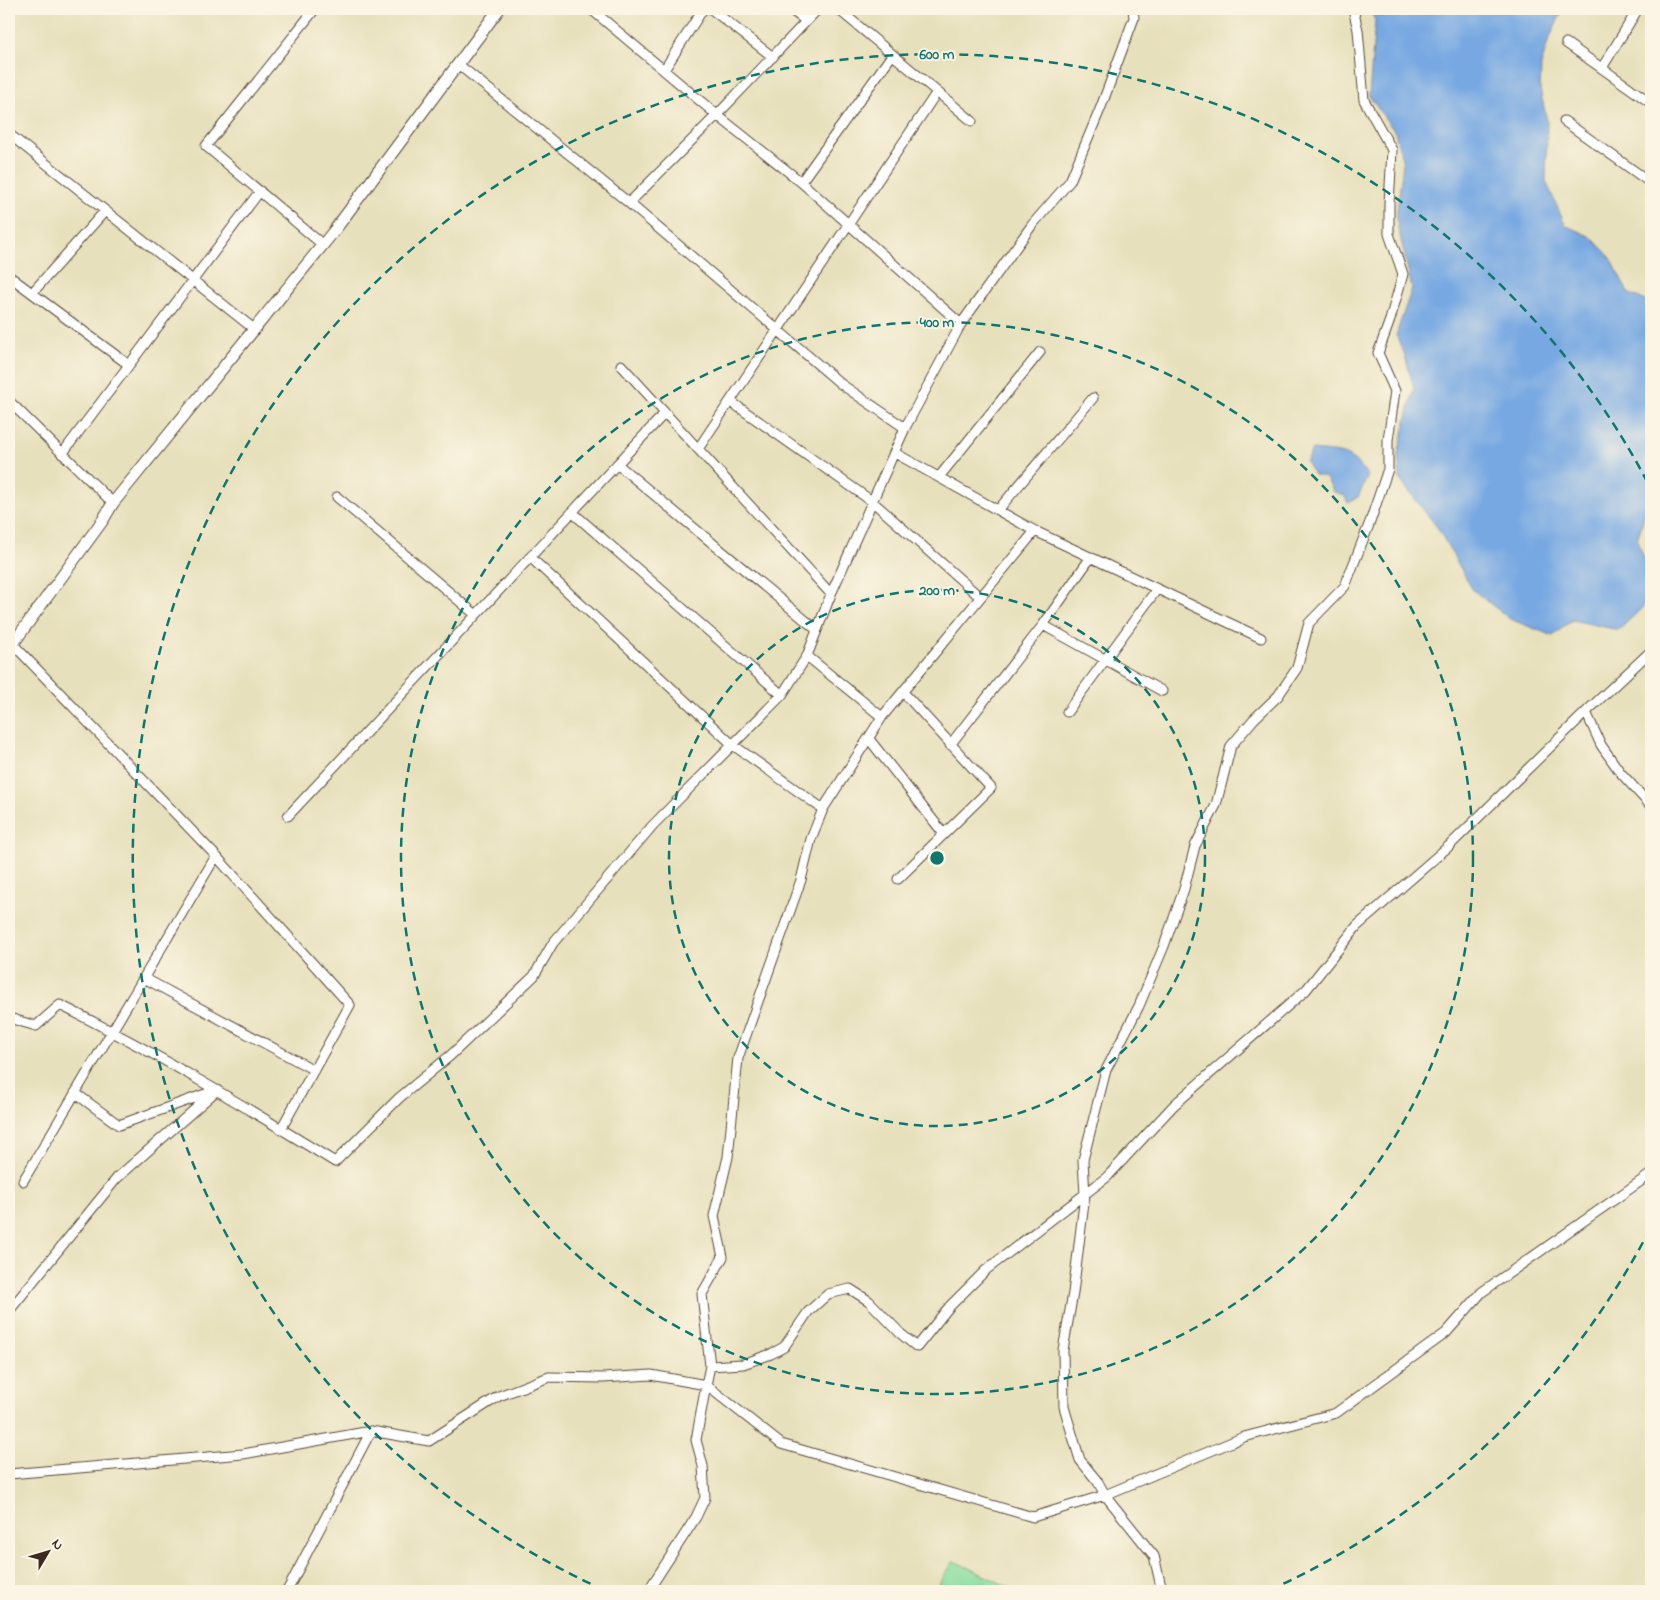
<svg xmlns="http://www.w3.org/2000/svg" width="1660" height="1600" viewBox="0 0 1660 1600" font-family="'Indie Flower',sans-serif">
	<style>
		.green { fill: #88dd9f; stroke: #62845e }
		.water { fill: #77a8e2; stroke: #596980 }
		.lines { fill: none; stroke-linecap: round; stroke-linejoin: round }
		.street-casing { stroke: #554536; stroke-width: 11 }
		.secondary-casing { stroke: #554536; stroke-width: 13 }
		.street { stroke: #fff; stroke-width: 9 }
		.secondary { stroke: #fff; stroke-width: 11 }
		.ring { fill: none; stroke: #0f766e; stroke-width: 2.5; stroke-dasharray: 9 6 }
		.centre { fill: #0f766e; stroke: #fcf5e5; stroke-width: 2.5 }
		.ring-label { font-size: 15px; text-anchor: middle; font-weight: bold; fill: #0f766e; stroke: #fcf5e5; stroke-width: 4; stroke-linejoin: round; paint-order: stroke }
	</style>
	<rect width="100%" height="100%" fill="#fcf5e5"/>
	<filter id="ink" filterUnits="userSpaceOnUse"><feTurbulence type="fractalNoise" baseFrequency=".02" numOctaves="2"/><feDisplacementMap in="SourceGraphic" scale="10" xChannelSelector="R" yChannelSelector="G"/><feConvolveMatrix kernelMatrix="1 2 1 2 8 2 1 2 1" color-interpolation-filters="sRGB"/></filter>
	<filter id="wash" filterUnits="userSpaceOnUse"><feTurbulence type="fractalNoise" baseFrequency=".0096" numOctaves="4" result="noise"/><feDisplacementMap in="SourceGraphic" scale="20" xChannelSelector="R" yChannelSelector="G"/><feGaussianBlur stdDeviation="1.12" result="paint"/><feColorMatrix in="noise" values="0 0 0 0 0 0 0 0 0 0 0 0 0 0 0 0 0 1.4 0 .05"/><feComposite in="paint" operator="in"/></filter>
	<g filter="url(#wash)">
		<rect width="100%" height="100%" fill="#e7e0bc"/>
		<!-- green -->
		<path class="green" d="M 954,1561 L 1017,1591 L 934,1591 Z"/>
		<!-- water -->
		<path class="water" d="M 1369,9 L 1563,9 L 1548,42 L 1541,65 L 1540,89 L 1547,121 L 1546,181 L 1565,225 L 1591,237 L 1611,258 L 1628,293 L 1651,303 L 1651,499 L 1648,503 L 1637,540 L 1650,572 L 1643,607 L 1619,630 L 1572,620 L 1553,636 L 1510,619 L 1473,590 L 1437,527 L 1400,480 L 1398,454 L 1414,388 L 1404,353 L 1396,335 L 1412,288 L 1396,218 L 1403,163 L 1395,132 L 1369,96 L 1375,20 Z
			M 1312,450 C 1340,453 1350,450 1368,476 L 1358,497 L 1348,503 L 1344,495 L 1334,492 L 1325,477 L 1314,475 L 1306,462 Z"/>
	</g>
	<g filter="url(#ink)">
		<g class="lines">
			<defs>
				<path id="street" d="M 315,9 L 206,146 L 323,245
					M 591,9 L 717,115 L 801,182 L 961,324
					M 711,9 L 773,57
					M 790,9 L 806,21
					M 838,9 L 972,121
					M 1647,9 L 1651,12
					M 1566,43 L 1651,103
					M 459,65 L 629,203 L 841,384 L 905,428
					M 1602,68 L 1638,9
					M 664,70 L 703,9
					M 1564,121 L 1651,183
					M 9,134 L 254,329
					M 801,182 L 892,55
					M 629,203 L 717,115 L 818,9
					M 9,276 L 129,365
					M 32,293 L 105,211
					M 621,365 L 831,594
					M 9,401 L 113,503
					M 730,401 L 873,502 L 980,597
					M 698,449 L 937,92
					M 895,453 L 1035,531 L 1261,638
					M 62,454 L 260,191
					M 617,464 L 817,630
					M 939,477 L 1040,352
					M 337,497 L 476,615
					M 998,510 L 1093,398
					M 572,512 L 782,695
					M 1035,531 L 882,717 L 823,809 L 811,839 L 801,880 L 738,1058 L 728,1157 L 714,1216 L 723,1257 L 702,1294 L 710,1366 L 706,1385 L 781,1444 L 1033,1517 L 1105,1495 L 1244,1437 L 1336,1413 L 1446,1333 L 1482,1292 L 1651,1174
					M 530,557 L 733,745 L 823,809
					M 1043,625 L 1162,691
					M 12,643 L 216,856 L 350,1005 L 281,1129
					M 807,656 L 882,717
					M 1067,712 L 1157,589
					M 1586,712 L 1601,745 L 1620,772 L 1651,806
					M 869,739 L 944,834
					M 950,745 L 1043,625 L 1091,557
					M 288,816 L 664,414
					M 898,879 L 991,788 L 903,692
					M 144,978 L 314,1070
					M 9,1018 L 36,1026 L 60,1005 C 155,1052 246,1107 335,1162 L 399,1098 L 451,1055 L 534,976 L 553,943 L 653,825 L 782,695 L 807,656 L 831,594 L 905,428 L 961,324 L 1032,225 L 1070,181 L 1101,107 L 1134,18 L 1133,9
					M 75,1093 L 119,1125 L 211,1092
					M 23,1181 L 216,856
					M 9,1311 L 117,1178 L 217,1090
					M 710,1366 L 743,1364 L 771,1354 L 784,1347 L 808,1312 L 828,1294 L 850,1289 L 869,1301 L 901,1334 L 917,1347 L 949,1307 L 986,1270 L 1107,1177 L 1174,1105 L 1306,990 L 1357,926 L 1449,846 L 1586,712 L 1651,651
					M 9,1474 L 243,1454 L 371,1431
					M 287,1591 L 371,1431 L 429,1441 L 499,1396 L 549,1377 L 603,1378 L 651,1375 L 706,1385 L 696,1440 L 703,1466 L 705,1498 L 696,1517 L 648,1591
					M 1162,1591 L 1154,1556 L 1105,1495 L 1098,1482 L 1080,1460 L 1064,1407 L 1063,1350 L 1073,1293 L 1085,1195 L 1083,1160 L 1106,1070 L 1139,1006 L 1164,946 L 1184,889 L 1195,846 L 1216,805 L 1231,746 L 1254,719 L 1278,696 L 1297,668 L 1309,623 L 1345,586 L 1370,522 L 1388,469 L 1388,440 L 1395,391 L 1378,353 L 1390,320 L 1403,274 L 1389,234 L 1389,204 L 1392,150 L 1364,100 L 1358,30 L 1353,9"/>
				<path id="secondary" d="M 9,649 L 103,520 L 113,503 L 334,231 L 499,9"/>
			</defs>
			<!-- street casing -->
			<use href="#street" class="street-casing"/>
			<!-- secondary casing -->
			<use href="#secondary" class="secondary-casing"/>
			<!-- street -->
			<use href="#street" class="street"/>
			<!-- secondary -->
			<use href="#secondary" class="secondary"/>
		</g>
	</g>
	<!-- distance rings -->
	<g class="ring">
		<circle cx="937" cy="858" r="268"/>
		<circle cx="937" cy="858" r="536"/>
		<path d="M1650 1229A804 804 0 0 1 1270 1590M604 1590A804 804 0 1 1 1650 487"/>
	</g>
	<circle cx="937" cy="858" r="8" class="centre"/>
	<g class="ring-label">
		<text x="937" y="59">600 m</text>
		<text x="937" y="327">400 m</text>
		<text x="937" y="595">200 m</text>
	</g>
	<!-- margin -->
	<rect width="1660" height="1600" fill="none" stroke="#fcf5e5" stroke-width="30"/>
	<!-- north arrow -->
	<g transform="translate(48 1552) rotate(52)" stroke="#fcf5e5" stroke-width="4" paint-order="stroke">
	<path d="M0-4L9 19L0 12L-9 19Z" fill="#3b2a1e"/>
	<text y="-8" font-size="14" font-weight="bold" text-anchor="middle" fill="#3b2a1e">N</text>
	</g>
</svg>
